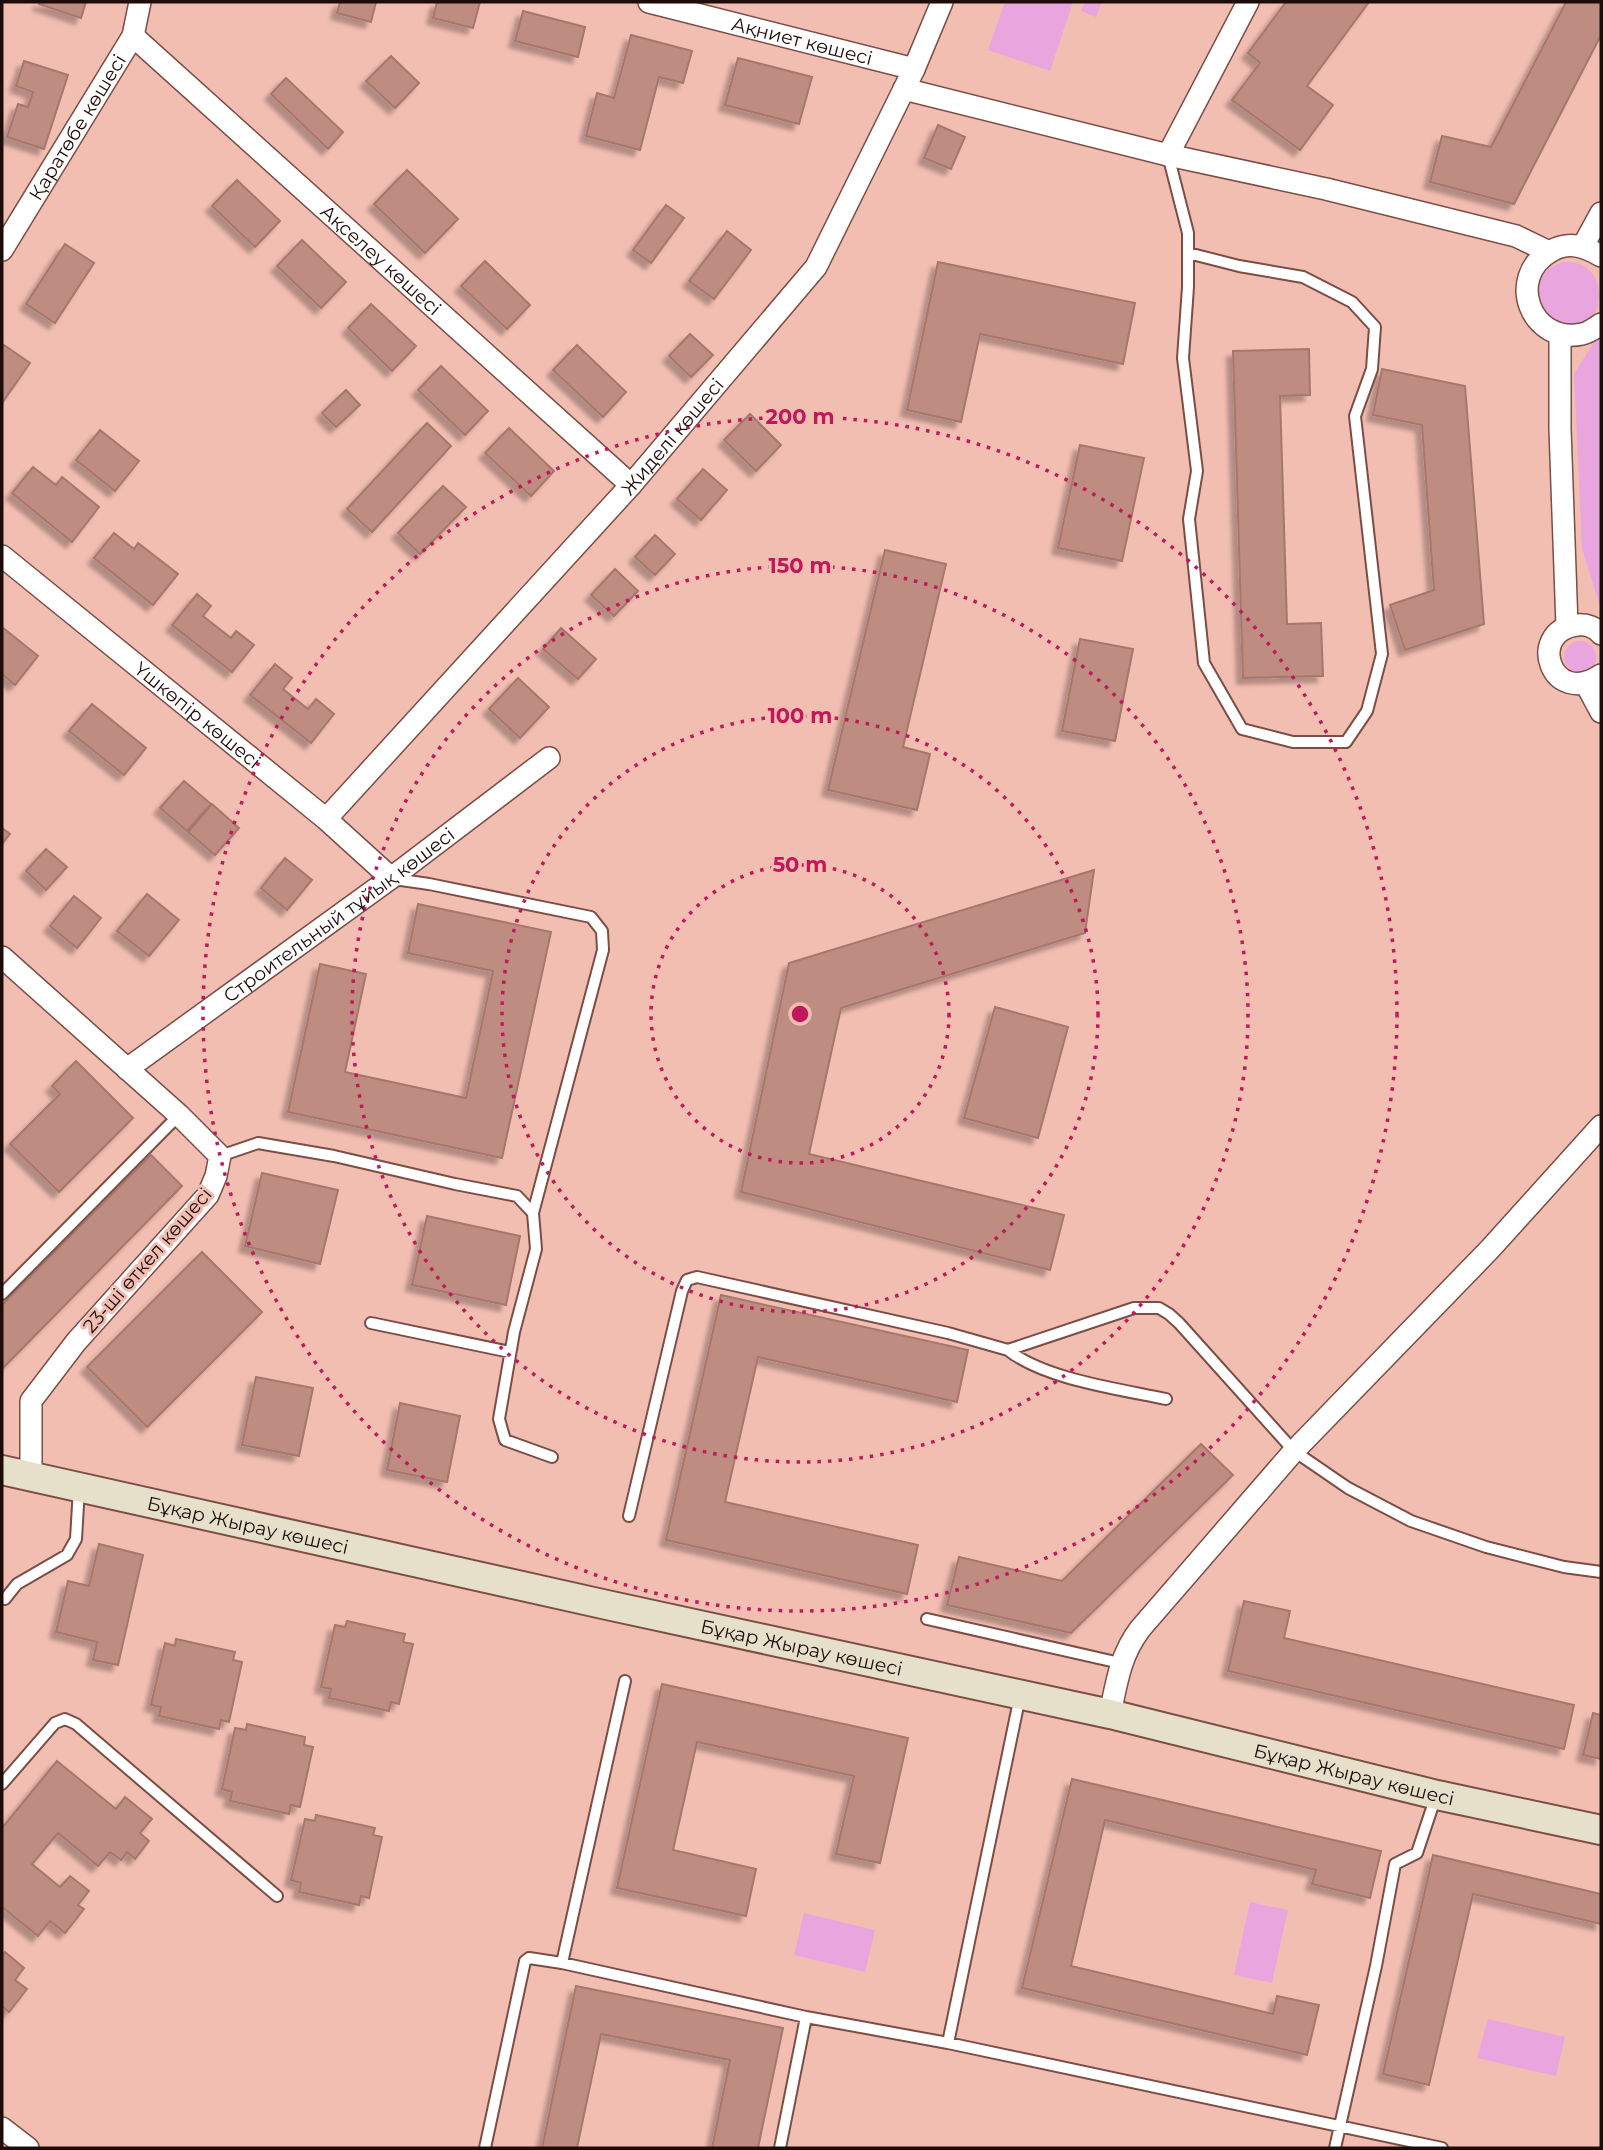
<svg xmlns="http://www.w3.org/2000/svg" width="1603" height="2150" viewBox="0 0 1603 2150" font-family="Montserrat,sans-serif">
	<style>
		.green { fill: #e9a5dd }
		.building { fill: #be8c81; stroke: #a7776c; stroke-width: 2; filter: url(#shadow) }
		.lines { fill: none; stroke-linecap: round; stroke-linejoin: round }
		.lane-casing { stroke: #7b4e45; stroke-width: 14 }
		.street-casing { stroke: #7b4e45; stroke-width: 24 }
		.secondary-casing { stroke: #7b4e45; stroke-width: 32 }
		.lane { stroke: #fff; stroke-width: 10 }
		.street { stroke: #fff; stroke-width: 21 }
		.secondary { stroke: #e6dfc9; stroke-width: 28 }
		.ring { fill: none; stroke: #c2185b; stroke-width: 3.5; stroke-dasharray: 3.5 7 }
		.labels { text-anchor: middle; stroke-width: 6; stroke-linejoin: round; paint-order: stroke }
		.street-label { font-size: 19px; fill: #1e0c09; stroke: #f3beb2 }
		.centre { fill: #c2185b; stroke: #f3beb2; stroke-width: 3.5 }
		.ring-label { font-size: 21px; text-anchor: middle; font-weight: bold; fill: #c2185b; stroke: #f3beb2; stroke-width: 6; stroke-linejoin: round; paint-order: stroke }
	</style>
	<defs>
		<filter id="shadow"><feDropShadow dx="-6" dy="6" stdDeviation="2" flood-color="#0004"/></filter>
	</defs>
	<rect width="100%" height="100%" fill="#f3beb2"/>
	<!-- green -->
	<path class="green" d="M 1005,2 L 1073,2 L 1050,71 L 988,50 Z
		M 1085,2 L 1102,2 L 1096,17 L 1081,11 Z
		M 1562,262 C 1570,262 1577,262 1584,266 C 1602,276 1603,305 1591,319 C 1586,324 1578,327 1571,329 L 1541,317 L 1536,284 C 1543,272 1549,267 1562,262 Z
		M 1601,331 L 1601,609 L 1582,549 L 1574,374 Z
		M1564 657a16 16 0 1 1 32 0a16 16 0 1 1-32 0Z
		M 1250,1902 L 1288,1910 L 1272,1983 L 1234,1975 Z
		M 804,1913 L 875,1930 L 865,1972 L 794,1955 Z
		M 1488,2019 L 1565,2037 L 1556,2076 L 1477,2058 Z"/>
	<!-- building -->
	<path class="building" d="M 39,2 L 86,2 L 81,18 L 39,4 Z
		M 340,2 L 376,2 L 371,22 L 337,13 Z
		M 437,2 L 480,2 L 473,28 L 433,18 Z
		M 1286,2 L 1369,2 L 1307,86 L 1333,105 L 1300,150 L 1232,100 L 1260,63 L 1248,53 Z
		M 1566,2 L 1601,2 L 1601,35 L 1514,204 L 1430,182 L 1442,136 L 1491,147 Z
		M 523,11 L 585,27 L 578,57 L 515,41 Z
		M 631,35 L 692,51 L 683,83 L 659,77 L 640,150 L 586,136 L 597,93 L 614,98 Z
		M 391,56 L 419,83 L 395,108 L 366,81 Z
		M 738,58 L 812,77 L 799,124 L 725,105 Z
		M 24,61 L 68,75 L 44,149 L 7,137 L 18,104 L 28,107 L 33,92 L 16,86 Z
		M 286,78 L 343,132 L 328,149 L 271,94 Z
		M 938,125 L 965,137 L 951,169 L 924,158 Z
		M 407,170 L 458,219 L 425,253 L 374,204 Z
		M 237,180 L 280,221 L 255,247 L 212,206 Z
		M 666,205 L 684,218 L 651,263 L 633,250 Z
		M 727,231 L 751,250 L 714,299 L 689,281 Z
		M 302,240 L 346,282 L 321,308 L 277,266 Z
		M 65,244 L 94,263 L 55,323 L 26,304 Z
		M 485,261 L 530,305 L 507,329 L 461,286 Z
		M 938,262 L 1135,303 L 1123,364 L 980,334 L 961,422 L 907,410 Z
		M 371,304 L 416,346 L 392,371 L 348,328 Z
		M 690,334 L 713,355 L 691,377 L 669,356 Z
		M 4,345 L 30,363 L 2,403 L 2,348 Z
		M 577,345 L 626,392 L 603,417 L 553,370 Z
		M 1309,349 L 1310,395 L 1280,396 L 1287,624 L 1321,623 L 1323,676 L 1243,678 L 1233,351 Z
		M 441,366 L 488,411 L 465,435 L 418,390 Z
		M 1382,369 L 1465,386 L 1484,624 L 1405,650 L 1390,605 L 1434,590 L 1422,425 L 1373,415 Z
		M 346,390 L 360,405 L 336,427 L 322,413 Z
		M 750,414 L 781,445 L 756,471 L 724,440 Z
		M 427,423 L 451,446 L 372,532 L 347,509 Z
		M 509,428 L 554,471 L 531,496 L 485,453 Z
		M 100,430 L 139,461 L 115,491 L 76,460 Z
		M 1080,445 L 1144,458 L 1122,561 L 1058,548 Z
		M 33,467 L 56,485 L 62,477 L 99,507 L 72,542 L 12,493 Z
		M 703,469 L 727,490 L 701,520 L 677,499 Z
		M 443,486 L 466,507 L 420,554 L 398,533 Z
		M 114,533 L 134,549 L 138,543 L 178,574 L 153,605 L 94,558 Z
		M 655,535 L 675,554 L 655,575 L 635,557 Z
		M 885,550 L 946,564 L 903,747 L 930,754 L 917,810 L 828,790 Z
		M 615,569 L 638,591 L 614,616 L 591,595 Z
		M 197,594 L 211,606 L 203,616 L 231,638 L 236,631 L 254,645 L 232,672 L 172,625 Z
		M 2,627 L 38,656 L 15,685 L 2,674 Z
		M 561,628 L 596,659 L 578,679 L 543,649 Z
		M 1080,639 L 1133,649 L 1115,741 L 1062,731 Z
		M 275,664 L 292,678 L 283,689 L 308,709 L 316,699 L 334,714 L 311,743 L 250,695 Z
		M 518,678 L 549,707 L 520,738 L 489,709 Z
		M 92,704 L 146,748 L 124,775 L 69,731 Z
		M 184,781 L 211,804 L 187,831 L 160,808 Z
		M 212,804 L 239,828 L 215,855 L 188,832 Z
		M 2,828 L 10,834 L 2,844 Z
		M 46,849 L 67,867 L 46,890 L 26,871 Z
		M 285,858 L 312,880 L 287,910 L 261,888 Z
		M 1094,870 L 1085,933 L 841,1008 L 809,1154 L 1064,1215 L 1050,1270 L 741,1192 L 789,963 Z
		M 147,894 L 179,920 L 149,956 L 117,931 Z
		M 74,896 L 101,918 L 77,948 L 50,926 Z
		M 418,904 L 551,932 L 502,1158 L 288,1112 L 320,964 L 366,974 L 345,1072 L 466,1098 L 493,971 L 408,953 Z
		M 995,1007 L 1068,1027 L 1038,1138 L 964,1118 Z
		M 76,1061 L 133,1118 L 59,1192 L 10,1144 L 60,1094 L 52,1086 Z
		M 151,1155 L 182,1186 L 2,1369 L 2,1305 Z
		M 262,1173 L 338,1190 L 320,1264 L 245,1246 Z
		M 427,1216 L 520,1236 L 506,1305 L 412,1285 Z
		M 202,1252 L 262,1312 L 147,1427 L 87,1367 Z
		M 721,1295 L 968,1350 L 957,1402 L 758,1357 L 725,1502 L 918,1545 L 907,1594 L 666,1540 Z
		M 256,1377 L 313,1388 L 299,1456 L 242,1445 Z
		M 400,1403 L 460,1416 L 447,1482 L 387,1470 Z
		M 1201,1444 L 1233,1475 L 1071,1633 L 947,1605 L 959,1557 L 1062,1581 Z
		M 99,1544 L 143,1555 L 118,1665 L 93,1660 L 97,1642 L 56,1632 L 68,1581 L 89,1586 Z
		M 1244,1601 L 1290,1611 L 1284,1638 L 1574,1705 L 1564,1749 L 1228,1671 Z
		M 347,1621 L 405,1634 L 403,1642 L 413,1644 L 399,1704 L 391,1702 L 389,1711 L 329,1698 L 331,1689 L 321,1687 L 335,1625 L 345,1627 Z
		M 176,1639 L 235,1652 L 233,1660 L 242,1662 L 229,1722 L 221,1720 L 219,1729 L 159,1716 L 161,1707 L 151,1705 L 165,1643 L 175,1646 Z
		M 662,1684 L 908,1738 L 880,1863 L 836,1854 L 854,1776 L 697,1742 L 673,1850 L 756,1869 L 746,1916 L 617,1888 Z
		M 1593,1713 L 1601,1715 L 1601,1759 L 1583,1755 Z
		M 247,1724 L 305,1737 L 304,1745 L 313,1747 L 300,1807 L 291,1805 L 289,1814 L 230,1801 L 232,1792 L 222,1789 L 235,1728 L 246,1730 Z
		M 57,1761 L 116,1809 L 125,1797 L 152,1819 L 140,1833 L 149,1841 L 135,1859 L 127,1852 L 121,1860 L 110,1852 L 98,1866 L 58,1833 L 32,1864 L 60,1887 L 70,1876 L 89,1891 L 78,1905 L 84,1909 L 65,1933 L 50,1921 L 38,1936 L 2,1907 L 2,1828 Z
		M 1072,1779 L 1381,1851 L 1370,1898 L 1312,1884 L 1316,1870 L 1105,1820 L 1071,1966 L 1273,2014 L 1277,1996 L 1319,2005 L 1307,2055 L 1022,1988 Z
		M 316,1815 L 375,1828 L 373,1835 L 382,1837 L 369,1898 L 361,1896 L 359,1905 L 299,1892 L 301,1883 L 291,1880 L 305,1819 L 315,1821 Z
		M 1433,1855 L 1601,1894 L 1601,1924 L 1473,1894 L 1429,2085 L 1383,2074 Z
		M 5,1952 L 24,1968 L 15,1980 L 27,1989 L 9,2012 L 2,2006 L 2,1956 Z
		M 576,1986 L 783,2028 L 758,2148 L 712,2148 L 730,2060 L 601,2034 L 577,2148 L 542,2148 Z"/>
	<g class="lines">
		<defs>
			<path id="lane" d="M 1168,155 L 1188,233 L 1188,287 L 1183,358 L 1197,471 L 1189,519 L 1204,663 L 1242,729 L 1293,742 L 1346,742 L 1367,711 L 1382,654 L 1355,416 L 1372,369 L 1375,327 L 1352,302 L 1303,277 L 1239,266 L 1188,253
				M 394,879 L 429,884 L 591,917 L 602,931 L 603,950 L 533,1213
				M 220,1156 L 258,1143 L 334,1156 L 455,1184 L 517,1196 L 533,1213 L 536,1249 L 514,1332 L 499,1419 L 505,1440 L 552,1457
				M 2,1294 L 179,1115
				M 371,1323 L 510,1352
				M 1008,1350 C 1044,1379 1119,1389 1166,1399
				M 629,1516 L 682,1291 L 687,1280 L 697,1277 L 948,1333 L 1008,1350 L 1134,1308 L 1159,1308 L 1169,1314 L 1179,1323 L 1294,1451 L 1348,1488 L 1411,1521 L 1486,1547 L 1564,1567 L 1601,1572
				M 2,1598 L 5,1599 L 17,1584 L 67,1555 L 76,1539 L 79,1488
				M 927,1619 L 1120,1663
				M 2,1784 L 55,1723 L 65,1719 L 76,1724 L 277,1896
				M 562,1963 L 625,1681
				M 948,2043 L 1020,1696
				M 485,2148 L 525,1961 L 529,1958 L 562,1963 L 806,2017
				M 780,2148 L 806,2017 L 948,2043 L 1442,2148
				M 1335,2148 L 1376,1966 L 1395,1864 L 1417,1853 L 1436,1796"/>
			<g id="street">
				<path id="s1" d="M 649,2 L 914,69"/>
				<path id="s2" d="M 133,36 L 631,485"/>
				<path d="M 904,89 L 1168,155 L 1326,189 L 1516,236 L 1549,252"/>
				<path d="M 1168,155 L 1248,2"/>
				<path d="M 1583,246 L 1601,213"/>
				<path id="s3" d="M 2,250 L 133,36 L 140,2"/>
				<path d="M 1601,256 C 1584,246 1569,241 1551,251 C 1505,277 1531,345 1582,334 C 1589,333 1596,327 1601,324"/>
				<path d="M 1560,334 L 1560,429 L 1567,626"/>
				<path id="s4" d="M 2,556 L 326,819 L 391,878"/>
				<path d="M 1601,634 C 1595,627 1586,624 1577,625 C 1526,631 1551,709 1601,675"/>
				<path d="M 1586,684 L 1601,712"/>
				<path id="s5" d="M 326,819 L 631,485 L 816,267 L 914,69 L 942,2"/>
				<path d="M 2,957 L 179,1115 L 220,1156 L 216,1176 L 208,1195 L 76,1342 L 31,1401 L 31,1477"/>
				<path id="s6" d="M 127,1069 L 391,878 L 549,758"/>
				<path d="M 1110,1714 C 1117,1681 1120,1656 1140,1629 L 1294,1451 L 1490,1249 L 1601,1126"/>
				<path d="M 2,2128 L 28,2148"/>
			</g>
			<g id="secondary">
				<path id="s7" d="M 2,1470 L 607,1605 L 1110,1714 L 1437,1795 L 1601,1830"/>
			</g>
		</defs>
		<!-- lane casing -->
		<use href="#lane" class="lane-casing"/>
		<!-- street casing -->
		<use href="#street" class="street-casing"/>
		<!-- secondary casing -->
		<use href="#secondary" class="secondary-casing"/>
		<!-- lane -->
		<use href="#lane" class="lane"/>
		<!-- street -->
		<use href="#street" class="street"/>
		<!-- secondary -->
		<use href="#secondary" class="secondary"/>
	</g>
	<!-- distance rings -->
	<g class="ring">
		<circle cx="800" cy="1014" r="149"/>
		<circle cx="800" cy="1014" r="298"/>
		<circle cx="800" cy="1014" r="448"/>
		<circle cx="800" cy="1014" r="597"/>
	</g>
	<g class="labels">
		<!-- street labels -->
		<g class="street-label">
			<text dy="7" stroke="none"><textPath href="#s1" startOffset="158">Ақниет көшесі</textPath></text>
			<text dy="7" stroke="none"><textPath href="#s3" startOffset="144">Қаратөбе көшесі</textPath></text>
			<text dy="7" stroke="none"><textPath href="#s2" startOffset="334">Ақселеу көшесі</textPath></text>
			<text dy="7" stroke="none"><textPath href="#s5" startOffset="516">Жиделі көшесі</textPath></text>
			<text dy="7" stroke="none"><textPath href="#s4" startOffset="252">Үшкөпір көшесі</textPath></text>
			<text dy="7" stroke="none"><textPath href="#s6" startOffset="262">Строительный тұйық көшесі</textPath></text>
			<text transform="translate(147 1260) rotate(-49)" y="7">23-ші өткел көшесі</text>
			<text dy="7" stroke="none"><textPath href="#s7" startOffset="252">Бұқар Жырау көшесі</textPath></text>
			<text dy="7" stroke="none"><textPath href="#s7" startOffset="819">Бұқар Жырау көшесі</textPath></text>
			<text dy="7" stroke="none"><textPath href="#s7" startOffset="1386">Бұқар Жырау көшесі</textPath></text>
		</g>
	</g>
	<circle cx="800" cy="1014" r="10" class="centre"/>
	<g class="ring-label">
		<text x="800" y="424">200 m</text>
		<text x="800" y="573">150 m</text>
		<text x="800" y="723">100 m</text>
		<text x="800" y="872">50 m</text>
	</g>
	<!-- border -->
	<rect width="1603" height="2150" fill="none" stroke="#1e0c09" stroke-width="7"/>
</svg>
